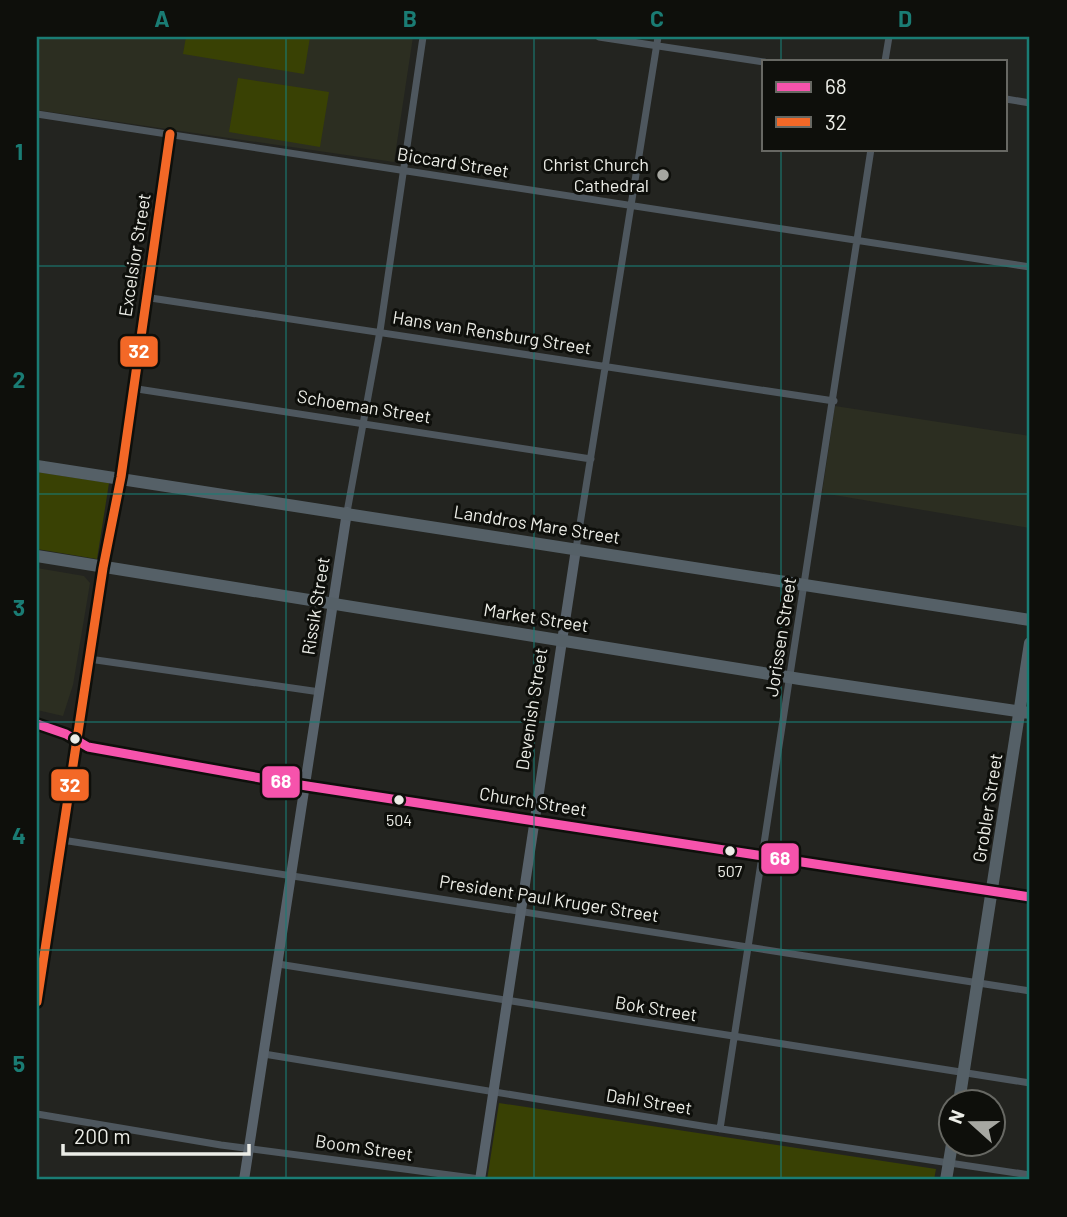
<svg xmlns="http://www.w3.org/2000/svg" width="1067" height="1217" viewBox="0 0 1067 1217" font-family="Barlow,sans-serif">
	<style>
		.built { fill: #2c2e21 }
		.green { fill: #394104 }
		.lines { fill: none; stroke-linecap: round; stroke-linejoin: round }
		.street { stroke: #4e575e; stroke-width: 7 }
		.secondary { stroke: #58626b; stroke-width: 10 }
		.primary { stroke: #556067; stroke-width: 12 }
		.bus-1-casing { stroke: #0e0f0b; stroke-width: 14 }
		.bus-2-casing { stroke: #0e0f0b; stroke-width: 14 }
		.bus-1 { stroke: #f653ac; stroke-width: 9 }
		.bus-2 { stroke: #f36827; stroke-width: 9 }
		.grid { fill: none; stroke: #1a7c74; stroke-width: 2; stroke-opacity: 0.55 }
		.poi-dot { fill: #a6a7a1; stroke: #0e0f0b; stroke-width: 2.5 }
		.bus-dot { fill: #ecede7; stroke: #0e0f0b; stroke-width: 2.5 }
		.labels { text-anchor: middle; stroke-width: 6; stroke-linejoin: round; paint-order: stroke }
		.bus-label { font-size: 16px; fill: #ecede7; stroke: #0e0f0b }
		.street-label { font-size: 18px; fill: #ecede7; stroke: #0e0f0b }
		.poi-label { font-size: 18px; fill: #ecede7; stroke: #0e0f0b; text-anchor: end }
		.line-badge { stroke: #0e0f0b; stroke-width: 2.5 }
		.badge-label { font-size: 19px; text-anchor: middle; font-weight: bold; fill: #fff }
		.neatline { fill: none; stroke: #1a7c74; stroke-width: 2.5 }
		.grid-label { font-size: 23px; text-anchor: middle; font-weight: bold; fill: #1a7c74 }
	</style>
	<rect width="100%" height="100%" fill="#232420"/>
	<!-- built -->
	<path class="built" d="M 37,37 L 413,37 L 394,162 L 37,110 Z
		M 835,406 L 1030,436 L 1030,528 L 822,493 Z
		M 37,568 L 84,576 L 90,583 L 73,685 L 63,716 L 37,710 Z"/>
	<!-- green -->
	<path class="green" d="M 186,37 L 310,37 L 304,74 L 183,54 Z
		M 238,78 L 329,92 L 320,147 L 229,132 Z
		M 37,472 L 109,483 L 97,559 L 37,549 Z
		M 499,1103 L 936,1169 L 934,1180 L 487,1180 Z"/>
	<g class="lines">
		<!-- street -->
		<path class="street" d="M 599,37 L 764,62
			M 885,61 L 889,37
			M 1006,99 L 1030,103
			M 37,114 L 1030,267
			M 144,297 L 834,401
			M 131,388 L 591,459
			M 347,512 L 380,331 L 423,37
			M 576,549 L 658,37
			M 89,659 L 320,692
			M 37,724 L 66,734 L 88,747 L 294,784 L 992,891
			M 62,840 L 1030,991
			M 278,964 L 1030,1083
			M 37,1002 L 103,568 L 121,477 L 170,134
			M 264,1054 L 708,1127 L 1030,1175
			M 37,1114 L 221,1145 L 480,1179
			M 720,1129 L 871,149"/>
		<!-- secondary -->
		<path class="secondary" d="M 244,1180 L 347,512
			M 480,1180 L 576,549"/>
		<!-- primary -->
		<path class="primary" d="M 37,466 L 1030,620
			M 37,556 L 800,679 L 1030,713
			M 993,891 L 1030,897
			M 959,1102 L 1030,643
			M 946,1180 L 952,1144"/>
		<defs>
			<path id="bus-1" d="M 37,724 L 66,734 L 88,747 L 294,784 L 1030,897"/>
			<path id="bus-2" d="M 37,1002 L 103,568 L 121,477 L 170,134"/>
		</defs>
		<!-- bus-1 casing -->
		<use href="#bus-1" class="bus-1-casing"/>
		<!-- bus-2 casing -->
		<use href="#bus-2" class="bus-2-casing"/>
		<!-- bus-1 -->
		<use href="#bus-1" class="bus-1"/>
		<!-- bus-2 -->
		<use href="#bus-2" class="bus-2"/>
	</g>
	<!-- grid -->
	<path class="grid" d="M 286,37 L 286,1180M 534,37 L 534,1180M 781,37 L 781,61M 781,149 L 781,1180M 37,266 L 1030,266M 37,494 L 1030,494M 37,722 L 1030,722M 37,950 L 1030,950"/>
	<!-- markers -->
	<circle class="poi-dot" cx="663" cy="175" r="7"/>
	<g class="bus-dot">
		<circle cx="75" cy="739" r="6"/>
		<circle cx="399" cy="800" r="6"/>
		<circle cx="730" cy="851" r="6"/>
	</g>
	<g class="labels">
		<!-- bus labels -->
		<g class="bus-label">
			<text x="399" y="826">504</text>
			<text x="730" y="877">507</text>
		</g>
		<!-- street labels -->
		<g class="street-label">
			<text transform="translate(453 163) rotate(9)" y="6">Biccard Street</text>
			<text transform="translate(135 255) rotate(-81)" y="6">Excelsior Street</text>
			<text transform="translate(492 333) rotate(9)" y="6">Hans van Rensburg Street</text>
			<text transform="translate(364 407) rotate(9)" y="6">Schoeman Street</text>
			<text transform="translate(537 525) rotate(9)" y="6">Landdros Mare Street</text>
			<text transform="translate(316 606) rotate(-81)" y="6">Rissik Street</text>
			<text transform="translate(536 618) rotate(9)" y="6">Market Street</text>
			<text transform="translate(781 637) rotate(-81)" y="6">Jorissen Street</text>
			<text transform="translate(532 709) rotate(-81)" y="6">Devenish Street</text>
			<text transform="translate(533 802) rotate(9)" y="6">Church Street</text>
			<text transform="translate(988 808) rotate(-81)" y="6">Grobler Street</text>
			<text transform="translate(549 899) rotate(9)" y="6">President Paul Kruger Street</text>
			<text transform="translate(656 1009) rotate(9)" y="6">Bok Street</text>
			<text transform="translate(649 1102) rotate(9)" y="6">Dahl Street</text>
			<text transform="translate(364 1148) rotate(8)" y="6">Boom Street</text>
		</g>
		<!-- poi labels -->
		<g class="poi-label">
			<text x="649" y="171">Christ Church<tspan x="649" dy="21">Cathedral</tspan></text>
		</g>
	</g>
	<g class="line-badge">
		<rect x="119" y="335" width="40" height="33" rx="7" fill="#f36827"/>
		<rect x="261" y="765" width="40" height="34" rx="7" fill="#f653ac"/>
		<rect x="50" y="768" width="40" height="34" rx="7" fill="#f36827"/>
		<rect x="760" y="842" width="40" height="33" rx="7" fill="#f653ac"/>
	</g>
	<g class="badge-label">
		<text x="139" y="358">32</text>
		<text x="281" y="788">68</text>
		<text x="70" y="792">32</text>
		<text x="780" y="865">68</text>
	</g>
	<!-- border -->
	<rect width="1067" height="1217" fill="none" stroke="#0e0f0b" stroke-width="77"/>
	<!-- legend -->
	<rect x="762" y="60" width="245" height="91" fill="#0e0f0b" stroke="#676863" stroke-width="2"/>
	<rect x="776" y="82" width="35" height="10" fill="#f653ac" stroke="#676863" stroke-width="2"/>
	<text x="825" y="94" font-size="21" fill="#ecede7">68</text>
	<rect x="776" y="117" width="35" height="10" fill="#f36827" stroke="#676863" stroke-width="2"/>
	<text x="825" y="130" font-size="21" fill="#ecede7">32</text>
	<!-- north arrow -->
	<g transform="translate(972 1123) rotate(291)"><circle r="33" fill="#0e0f0b" stroke="#676863" stroke-width="2"/>
	<path d="M0-5L12 26L0 18L-12 26Z" fill="#a6a7a1"/>
	<text y="-10" font-size="19" font-weight="bold" text-anchor="middle" fill="#ecede7">N</text>
	</g>
	<!-- scale -->
	<path d="M63 1144v10h186v-10" fill="none" stroke="#ecede7" stroke-width="3.5"/>
	<text x="74" y="1144" font-size="21" fill="#ecede7" stroke="#0e0f0b" stroke-width="5" paint-order="stroke">200 m</text>
	<rect x="38" y="38" width="990" height="1140" class="neatline"/>
	<g class="grid-label">
		<text x="162" y="27">A</text>
		<text x="410" y="27">B</text>
		<text x="657" y="27">C</text>
		<text x="905" y="27">D</text>
		<text x="19" y="160">1</text>
		<text x="19" y="388">2</text>
		<text x="19" y="616">3</text>
		<text x="19" y="844">4</text>
		<text x="19" y="1072">5</text>
	</g>
</svg>
